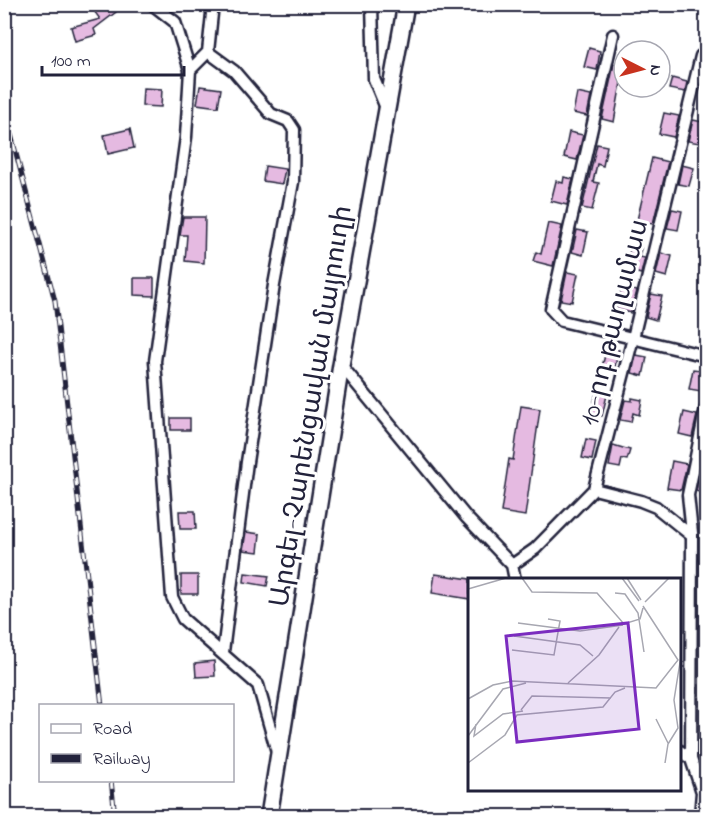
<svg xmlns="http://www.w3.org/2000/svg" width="711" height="821" viewBox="0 0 711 821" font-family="'Indie Flower','Noto Sans Armenian',sans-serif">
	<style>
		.building { fill: #e5bae1; stroke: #22223b; stroke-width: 1.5 }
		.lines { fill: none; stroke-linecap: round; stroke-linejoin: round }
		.minor-casing { stroke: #22223b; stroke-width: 15 }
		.secondary-casing { stroke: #22223b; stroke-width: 20 }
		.minor { stroke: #fff; stroke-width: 10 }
		.secondary { stroke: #fff; stroke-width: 15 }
		.rail-casing { stroke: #22223b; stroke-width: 5 }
		.rail { stroke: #fff; stroke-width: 3; stroke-dasharray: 9; stroke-linecap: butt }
		.labels { text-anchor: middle; stroke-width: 6; stroke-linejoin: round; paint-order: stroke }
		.street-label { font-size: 27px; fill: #22223b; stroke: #fff }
		.inset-road { fill: none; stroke: #a7a7b1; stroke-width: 1.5 }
		.view { fill: #7b2cbf; fill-opacity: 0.15; stroke: #7b2cbf; stroke-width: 3 }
		.inset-edge { fill: none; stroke: #22223b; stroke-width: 3 }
	</style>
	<rect width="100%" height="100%" fill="#fff"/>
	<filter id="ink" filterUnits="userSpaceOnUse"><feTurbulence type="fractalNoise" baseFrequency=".0167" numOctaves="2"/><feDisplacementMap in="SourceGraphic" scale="12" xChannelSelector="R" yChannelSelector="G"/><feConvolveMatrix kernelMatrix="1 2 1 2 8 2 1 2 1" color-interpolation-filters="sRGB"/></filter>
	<g filter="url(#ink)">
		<!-- building -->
		<path class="building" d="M 89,4 L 110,4 L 116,12 L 94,29 L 96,35 L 75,41 L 71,27 L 100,19 Z
			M 589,48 L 600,51 L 597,70 L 584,67 Z
			M 614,64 L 624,66 L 614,122 L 602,119 Z
			M 672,78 L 687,82 L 685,92 L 669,89 Z
			M 200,86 L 221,89 L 218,107 L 197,104 Z
			M 143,88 L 162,89 L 161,107 L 142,106 Z
			M 577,93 L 591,96 L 587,116 L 573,113 Z
			M 664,113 L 679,116 L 674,137 L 659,134 Z
			M 693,120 L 703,122 L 699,143 L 688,141 Z
			M 130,129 L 134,148 L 108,154 L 104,135 Z
			M 569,132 L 583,135 L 577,160 L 564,157 Z
			M 597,144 L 607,146 L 603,166 L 597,164 L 593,182 L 599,183 L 592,210 L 582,208 Z
			M 652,158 L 668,162 L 653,224 L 637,220 Z
			M 682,165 L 694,168 L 689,186 L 678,184 Z
			M 265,166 L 285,169 L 282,184 L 263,181 Z
			M 564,177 L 573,179 L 567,205 L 551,201 L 556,181 L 563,183 Z
			M 672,209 L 682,211 L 678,230 L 667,228 Z
			M 183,217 L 205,217 L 204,263 L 185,261 L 187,235 L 180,235 Z
			M 548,223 L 562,226 L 553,266 L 533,261 L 536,252 L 541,254 Z
			M 577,230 L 588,232 L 583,255 L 572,252 Z
			M 631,246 L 641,248 L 639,257 L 645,258 L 641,274 L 634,272 L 635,267 L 626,265 Z
			M 661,253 L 672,256 L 667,277 L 656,274 Z
			M 567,272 L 578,274 L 572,302 L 561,300 Z
			M 134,278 L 154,278 L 154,296 L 134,295 Z
			M 629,289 L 637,291 L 631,313 L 616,309 L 621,290 L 628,291 Z
			M 651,294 L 662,296 L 656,320 L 646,317 Z
			M 607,347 L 619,350 L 614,370 L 602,367 Z
			M 636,355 L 647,357 L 643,376 L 632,373 Z
			M 701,363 L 706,363 L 706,383 L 703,382 L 701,391 L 689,389 L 693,369 L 700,370 Z
			M 596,393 L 607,395 L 602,416 L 591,414 Z
			M 632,398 L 642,400 L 639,415 L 633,413 L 631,422 L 620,420 L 625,400 L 632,401 Z
			M 521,406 L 540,409 L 525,516 L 501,512 L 509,459 L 513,460 Z
			M 684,412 L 697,415 L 692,437 L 679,434 Z
			M 171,418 L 190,418 L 190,430 L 171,430 Z
			M 586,439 L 596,441 L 592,460 L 582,458 Z
			M 613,445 L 630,450 L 627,460 L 622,459 L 620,468 L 609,466 Z
			M 705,452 L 706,452 L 706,494 L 696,491 Z
			M 672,461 L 687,464 L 681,490 L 667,488 Z
			M 179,511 L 195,511 L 196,529 L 180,529 Z
			M 246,532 L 260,534 L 258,552 L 243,550 Z
			M 245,573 L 269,576 L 267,586 L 244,582 Z
			M 435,574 L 470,579 L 470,599 L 432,593 Z
			M 181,575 L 198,575 L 198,594 L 181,594 Z
			M 214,661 L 215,676 L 196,677 L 195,663 Z"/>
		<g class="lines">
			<defs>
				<path id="minor" d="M 152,4 L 175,22 L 190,70 L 186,137 L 155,361 L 172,597 L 183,619 L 258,685 L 277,752
					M 372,4 L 374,79 L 386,108
					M 613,35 L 551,309 L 562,321 L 706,356
					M 208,52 L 234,71 L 271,114 L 288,121 L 294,130 L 293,182 L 274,285 L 247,462 L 223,652
					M 190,70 L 208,52 L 213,4
					M 341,365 L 466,517 L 512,565 L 515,580
					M 594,489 L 641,501 L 656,507 L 692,536
					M 512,565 L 535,549 L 594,489 L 633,338 L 701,56
					M 680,751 L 691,759
					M 702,792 L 691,759 L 692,533 L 688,495 L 706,408
					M 700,816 L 702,792 L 705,788"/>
				<path id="secondary" d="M 269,816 L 341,365 L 406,4"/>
			</defs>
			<!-- minor casing -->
			<use href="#minor" class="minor-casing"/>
			<!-- secondary casing -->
			<use href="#secondary" class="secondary-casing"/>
			<!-- minor -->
			<use href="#minor" class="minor"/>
			<!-- secondary -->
			<use href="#secondary" class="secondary"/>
			<defs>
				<path id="rail" d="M 4,108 L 55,301 L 102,706
					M 111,780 L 115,816"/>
			</defs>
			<!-- rail casing -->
			<use href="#rail" class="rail-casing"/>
			<!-- rail -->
			<use href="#rail" class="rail"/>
		</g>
	</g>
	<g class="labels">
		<!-- street labels -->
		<g class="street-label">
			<text transform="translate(613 322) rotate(-76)" y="9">10-րդ թաղամաս</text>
			<text transform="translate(310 406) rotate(-81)" y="9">Արգել-Չարենցավան մայրուղի</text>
		</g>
	</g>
	<!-- overview -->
	<g transform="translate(468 578)">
		<rect width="213" height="213" fill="#fff"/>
		<path class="inset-road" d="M 54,0 L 64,14 L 129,15 L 156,46 L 172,41 L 175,30M 154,0 L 171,23M 159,0 L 173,22M 213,2 L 213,21M 0,11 L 38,0M 147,15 L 157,16 L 170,35 L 176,74M 177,24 L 201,0M 50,45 L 112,53 L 155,47M 46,58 L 112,67 L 125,78M 44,72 L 86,77 L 92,43 L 80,41M 100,105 L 131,77 L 151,49M 0,121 L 25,107 L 44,103 L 188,110 L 210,82 L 175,28M 53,132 L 64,118 L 143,120M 188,141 L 200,165M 8,146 L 6,158 L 35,136 L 55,133M 0,158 L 35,111 L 58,105M 0,185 L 37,157 L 49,137 L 135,129 L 147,114 L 157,110M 197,185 L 200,166 L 210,150 L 206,122 L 213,78"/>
		<path class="view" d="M 160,45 L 171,151 L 49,164 L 38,58 Z"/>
		<rect width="213" height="213" class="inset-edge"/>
	</g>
	<!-- margin -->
	<rect width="711" height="821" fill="none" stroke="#fff" stroke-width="24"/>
	<rect x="12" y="12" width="687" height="797" fill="none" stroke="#22223b" stroke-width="2" filter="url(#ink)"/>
	<!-- legend -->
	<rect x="39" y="704" width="195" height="78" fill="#ffffff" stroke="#a7a7b1" stroke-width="1.5"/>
	<rect x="51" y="724" width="30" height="9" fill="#ffffff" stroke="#a7a7b1" stroke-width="1.5"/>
	<text x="93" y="734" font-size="18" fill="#22223b">Road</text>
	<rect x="51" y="754" width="30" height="9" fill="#22223b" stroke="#a7a7b1" stroke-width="1.5"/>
	<text x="93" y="764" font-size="18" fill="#22223b">Railway</text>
	<!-- north arrow -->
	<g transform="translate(642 69) rotate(96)"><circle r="28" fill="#ffffff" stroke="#a7a7b1" stroke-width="1.5"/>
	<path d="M0-4.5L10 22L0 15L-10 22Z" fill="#c8321e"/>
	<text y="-9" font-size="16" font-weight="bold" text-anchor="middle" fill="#22223b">N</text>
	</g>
	<!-- scale -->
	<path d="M42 66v9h142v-9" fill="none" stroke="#22223b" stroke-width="3"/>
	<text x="51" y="66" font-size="18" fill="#22223b" stroke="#ffffff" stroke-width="4.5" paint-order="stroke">100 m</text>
</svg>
